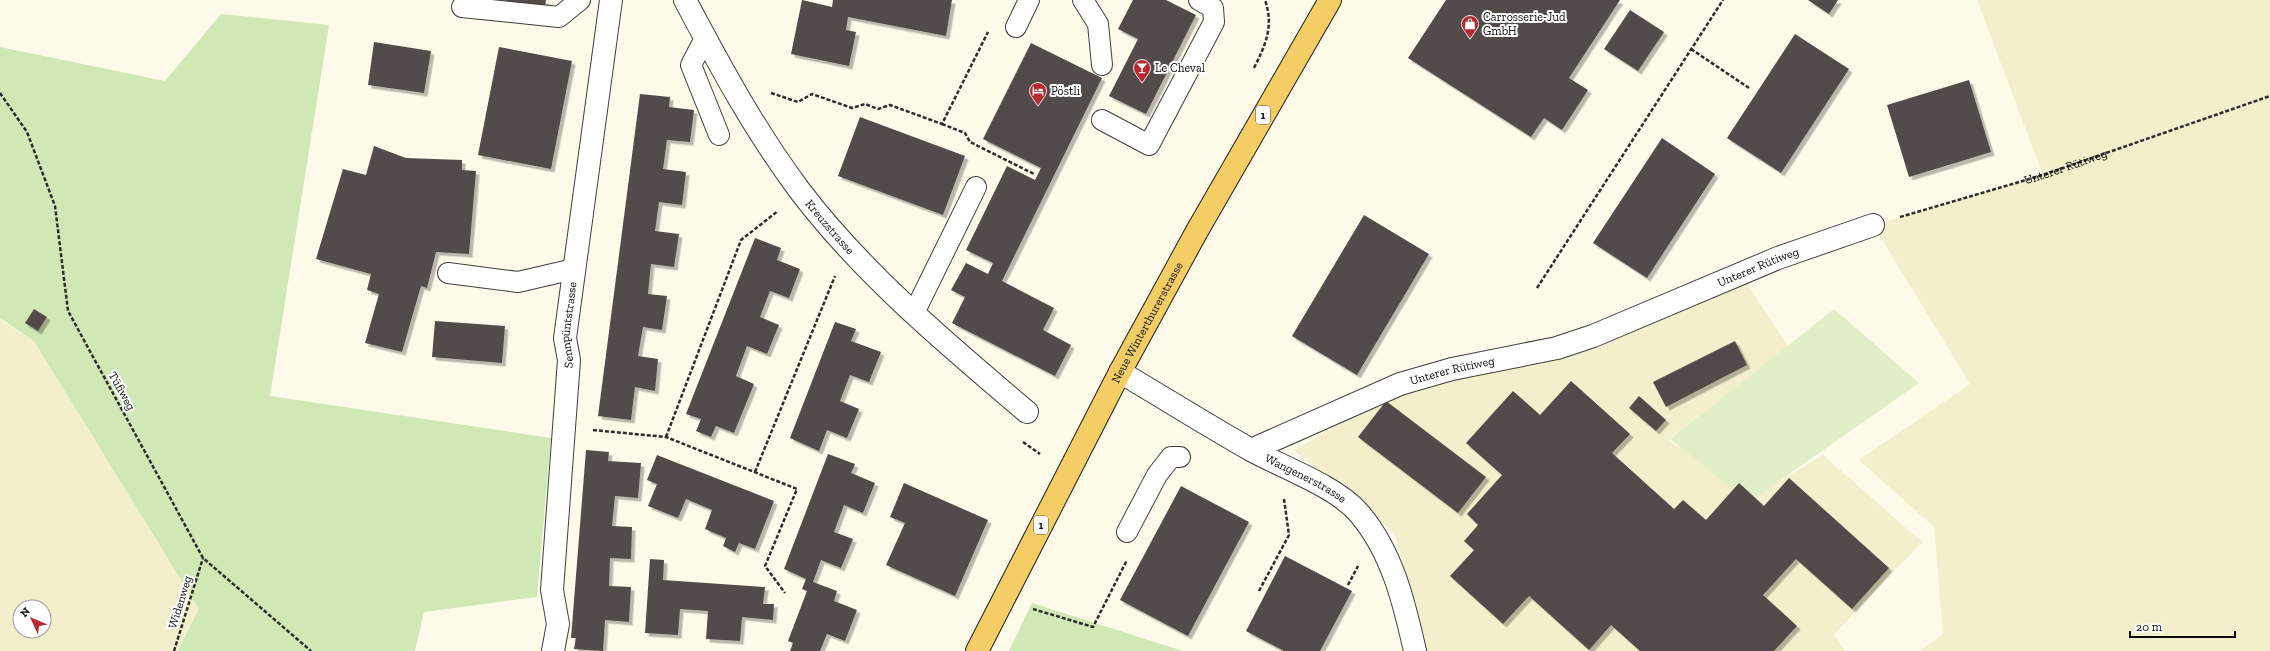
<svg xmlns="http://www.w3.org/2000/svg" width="2270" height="651" viewBox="0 0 2270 651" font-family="'Zilla Slab',serif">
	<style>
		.farmland { fill: #f3eecc; fill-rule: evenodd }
		.green { fill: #d0e7b6 }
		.pitch { fill: #e2eec7 }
		.building { fill: #534c48; filter: url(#shadow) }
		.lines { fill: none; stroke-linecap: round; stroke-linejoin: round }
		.lane-casing { stroke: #3e3e3e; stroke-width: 22 }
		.street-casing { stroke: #3e3e3e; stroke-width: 24 }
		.primary-casing { stroke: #1c1c1c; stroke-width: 24 }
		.path { stroke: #2d2d2d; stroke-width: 2.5; stroke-dasharray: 4 2; stroke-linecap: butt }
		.lane { stroke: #fff; stroke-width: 20 }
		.street { stroke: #fff; stroke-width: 22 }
		.primary { stroke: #f4ce65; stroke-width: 22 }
		.labels { text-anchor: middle; stroke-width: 4; stroke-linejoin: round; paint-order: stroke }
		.shield { fill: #fff; stroke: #545454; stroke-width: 1 }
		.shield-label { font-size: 11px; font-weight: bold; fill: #0b0b0b }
		.poi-label { font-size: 12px; fill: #0b0b0b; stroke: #fff; text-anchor: start }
		.street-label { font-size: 12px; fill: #0b0b0b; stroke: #fff }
	</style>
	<defs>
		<filter id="shadow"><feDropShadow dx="3.5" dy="3.5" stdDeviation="0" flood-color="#0004"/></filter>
	</defs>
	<rect width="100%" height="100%" fill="#fefaea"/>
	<!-- farmland -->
	<path class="farmland" d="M 1977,0 L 2270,0 L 2270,651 L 1920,651 L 1943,634 L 1934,527 L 1859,460 L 1970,384 L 1873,225 L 2043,175 Z
		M 1746,282 L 1788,346 L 1668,440 L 1758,494 L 1823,455 L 1922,542 L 1834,634 L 1845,651 L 1425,651 L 1395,534 L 1294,450 L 1364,410 L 1451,375 L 1536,362 L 1597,347 Z
		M 0,319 L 34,341 L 199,609 L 178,651 L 0,651 ZM 20,607 L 44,607 L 44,631 L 20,631 Z"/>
	<!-- green -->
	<path class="green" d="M 221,14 L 329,25 L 270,396 L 551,438 L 537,597 L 424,612 L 415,651 L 178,651 L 199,609 L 34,341 L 0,318 L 0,47 L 165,81 Z
		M 1032,603 L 1183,651 L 1009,651 Z"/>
	<!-- pitch -->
	<path class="pitch" d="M 1834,309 L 1919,383 L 1749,502 L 1670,439 Z"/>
	<!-- building -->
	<path class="building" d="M 500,0 L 546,0 L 545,6 Z
		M 802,0 L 832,7 L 833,0 L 952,0 L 946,36 L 848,17 L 846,30 L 856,32 L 849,66 L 791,54 Z
		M 1133,0 L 1166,0 L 1196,15 L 1146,114 L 1109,96 L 1138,39 L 1118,29 Z
		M 1446,0 L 1620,0 L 1569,78 L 1588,90 L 1562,130 L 1544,118 L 1531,137 L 1408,58 Z
		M 1808,0 L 1838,0 L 1829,14 Z
		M 1630,10 L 1664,32 L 1638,71 L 1604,49 Z
		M 1795,34 L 1849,69 L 1781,173 L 1727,138 Z
		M 374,42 L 431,51 L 424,93 L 368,85 Z
		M 1031,43 L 1102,78 L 1002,281 L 1054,308 L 1043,330 L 1071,345 L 1055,376 L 952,323 L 965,297 L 951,290 L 966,263 L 988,274 L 993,263 L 966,250 L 1007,166 L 1035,180 L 1041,168 L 983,139 Z
		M 499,47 L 572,61 L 551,169 L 478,155 Z
		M 1969,80 L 1991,152 L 1909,177 L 1887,105 Z
		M 640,94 L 670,97 L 669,107 L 694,110 L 690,142 L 667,140 L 663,169 L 686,172 L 682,205 L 659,202 L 655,231 L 679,234 L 674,267 L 651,264 L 648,294 L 667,296 L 662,330 L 643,327 L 638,356 L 658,359 L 655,391 L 635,387 L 631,420 L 598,416 Z
		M 860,117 L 965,156 L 943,215 L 838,176 Z
		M 1662,138 L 1715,174 L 1647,278 L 1593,243 Z
		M 374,146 L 406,158 L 462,160 L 462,170 L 476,171 L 469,254 L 436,252 L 427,288 L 421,286 L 402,352 L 365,343 L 379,294 L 367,290 L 371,274 L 316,259 L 343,169 L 366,175 Z
		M 1364,215 L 1429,254 L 1357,375 L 1292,336 Z
		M 755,238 L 781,248 L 777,260 L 800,269 L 789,298 L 770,291 L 760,317 L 779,325 L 767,354 L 747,346 L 736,376 L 754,384 L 734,433 L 716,426 L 711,437 L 696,431 L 701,419 L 686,414 Z
		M 34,309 L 47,317 L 38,331 L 25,323 Z
		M 435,321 L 505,326 L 502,363 L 432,357 Z
		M 835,322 L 856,329 L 851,341 L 881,352 L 869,382 L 850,375 L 840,401 L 859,409 L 847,438 L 827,430 L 819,451 L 790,438 Z
		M 1735,341 L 1747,365 L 1666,407 L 1653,382 Z
		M 1571,381 L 1630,434 L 1612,453 L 1674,509 L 1683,500 L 1706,520 L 1739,483 L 1764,506 L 1789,478 L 1889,568 L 1852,609 L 1796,559 L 1763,595 L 1797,626 L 1774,651 L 1640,651 L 1611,625 L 1589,650 L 1529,596 L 1503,624 L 1450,576 L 1474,550 L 1464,541 L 1478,525 L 1467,514 L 1502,475 L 1466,443 L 1513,391 L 1540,415 Z
		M 1639,396 L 1666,420 L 1656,431 L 1629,408 Z
		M 1386,401 L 1486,477 L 1458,513 L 1358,437 Z
		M 586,450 L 609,452 L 608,461 L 641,463 L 638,498 L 615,496 L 612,526 L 632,527 L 631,559 L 610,558 L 609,586 L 631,587 L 629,622 L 605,620 L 603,651 L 574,649 L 576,638 L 571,638 Z
		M 828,454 L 855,464 L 851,473 L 875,483 L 863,513 L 844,505 L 834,532 L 853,539 L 841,568 L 821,560 L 813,582 L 837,591 L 834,601 L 857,610 L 845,641 L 827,634 L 820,651 L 790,651 L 793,643 L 788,641 L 807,591 L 802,589 L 806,579 L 784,569 Z
		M 657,455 L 774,501 L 755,549 L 739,543 L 735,552 L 723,546 L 726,538 L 705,529 L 712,510 L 686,499 L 678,518 L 648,506 L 657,484 L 647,480 Z
		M 904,483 L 988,520 L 955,596 L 886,565 L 905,523 L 890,517 Z
		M 1181,486 L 1249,522 L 1188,636 L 1120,600 Z
		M 1285,556 L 1352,591 L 1320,651 L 1284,651 L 1246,631 Z
		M 650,559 L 664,560 L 663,580 L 765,587 L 763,604 L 774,604 L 773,620 L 742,617 L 740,641 L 706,639 L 708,611 L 680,609 L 678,635 L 645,633 Z"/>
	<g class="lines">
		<defs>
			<path id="lane" d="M 1083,0 L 1098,24 L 1102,65
				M 462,7 L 559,17 L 580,0
				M 1016,27 L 1029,0
				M 705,38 L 691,65 L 719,135
				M 1102,120 L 1149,145 L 1214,22 L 1213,8 L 1199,0
				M 448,273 L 518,282 L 574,269
				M 914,313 L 976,187
				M 1127,532 L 1157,475 L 1171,457 L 1180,457"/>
			<g id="street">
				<path id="s2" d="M 685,0 C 720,66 755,131 800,191 C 863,274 948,345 1027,412"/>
				<path id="s3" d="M 1120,372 C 1164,398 1207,425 1251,450 C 1282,467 1335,486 1358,512 C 1392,551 1404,602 1415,651"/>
				<path id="s4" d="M 1251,450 L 1400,384 L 1452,369 L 1557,348 L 1593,336 L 1778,258 L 1873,225"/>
				<path id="s5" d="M 553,651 L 558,624 L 552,590 L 569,360 L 565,338 L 611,0"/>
			</g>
			<g id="primary">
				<path id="s6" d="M 977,651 L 1120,372 L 1197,231 L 1330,0"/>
			</g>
		</defs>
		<!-- lane casing -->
		<use href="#lane" class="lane-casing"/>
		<!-- street casing -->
		<use href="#street" class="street-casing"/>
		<!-- primary casing -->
		<use href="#primary" class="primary-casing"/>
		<!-- path -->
		<g class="path">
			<path d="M 1691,49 L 1749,88"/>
			<path d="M 1254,68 C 1266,44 1274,26 1265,0"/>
			<path d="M 0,93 L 27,132 L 55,206 L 68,311 L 203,558 L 311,651"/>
			<path d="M 771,93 L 798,102 L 812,94 L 852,108 L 865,104 L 878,109 L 890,105 L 942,124 L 988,32"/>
			<path d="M 942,124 L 965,133 L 970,142 L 1034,174"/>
			<path id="s1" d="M 1900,217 L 2043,175 L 2270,96"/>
			<path d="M 1537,288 L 1723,0"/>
			<path d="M 593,430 L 666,437 L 797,489 L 765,566 L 785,593"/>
			<path d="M 666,437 L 741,240 L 778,211"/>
			<path d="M 1023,442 L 1040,454"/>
			<path d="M 755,472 L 835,276"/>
			<path d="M 1348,585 L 1358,566"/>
			<path d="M 1259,591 L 1289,535 L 1284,499"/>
			<path d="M 1033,609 L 1093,627 L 1127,560"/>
			<path d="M 174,651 L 203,558"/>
		</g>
		<!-- lane -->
		<use href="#lane" class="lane"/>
		<!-- street -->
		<use href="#street" class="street"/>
		<!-- primary -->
		<use href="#primary" class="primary"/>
	</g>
	<!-- icons -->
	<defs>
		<symbol id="shop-pin" viewBox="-11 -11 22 30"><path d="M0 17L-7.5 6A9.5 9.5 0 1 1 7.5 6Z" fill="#b62933" stroke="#fff"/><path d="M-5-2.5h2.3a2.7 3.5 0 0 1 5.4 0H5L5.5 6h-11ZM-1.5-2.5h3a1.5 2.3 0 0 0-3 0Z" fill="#fff"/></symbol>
		<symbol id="bar-pin" viewBox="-11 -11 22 30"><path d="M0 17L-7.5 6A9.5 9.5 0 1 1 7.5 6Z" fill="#b62933" stroke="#fff"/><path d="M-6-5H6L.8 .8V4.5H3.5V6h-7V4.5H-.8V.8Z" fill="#fff"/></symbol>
		<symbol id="hotel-pin" viewBox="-11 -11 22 30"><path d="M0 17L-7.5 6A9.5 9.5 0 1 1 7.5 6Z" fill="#b62933" stroke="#fff"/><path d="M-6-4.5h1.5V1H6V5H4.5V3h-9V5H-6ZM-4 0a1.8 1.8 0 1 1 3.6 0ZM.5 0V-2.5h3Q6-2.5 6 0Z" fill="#fff"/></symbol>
	</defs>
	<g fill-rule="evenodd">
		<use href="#shop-pin" x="1460" y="14" width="20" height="27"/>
		<use href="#bar-pin" x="1132" y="58" width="20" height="27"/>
		<use href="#hotel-pin" x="1028" y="81" width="20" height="27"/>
	</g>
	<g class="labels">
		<!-- shield labels -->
		<g class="shield">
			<rect x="1256" y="106" width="14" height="18" rx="3"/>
			<rect x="1034" y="516" width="14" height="18" rx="3"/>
		</g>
		<g class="shield-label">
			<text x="1263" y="119">1</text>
			<text x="1041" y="529">1</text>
		</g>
		<!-- poi labels -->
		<g class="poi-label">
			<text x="1483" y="21">Carrosserie-Jud<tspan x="1483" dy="14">GmbH</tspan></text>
			<text x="1155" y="72">Le Cheval</text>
			<text x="1051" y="95">Pöstli</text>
		</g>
		<!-- street labels -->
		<g class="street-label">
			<text dy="4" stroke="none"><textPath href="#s1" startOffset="173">Unterer Rütiweg</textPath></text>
			<text dy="4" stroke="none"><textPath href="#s2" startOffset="270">Kreuzstrasse</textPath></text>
			<text dy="4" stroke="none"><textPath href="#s4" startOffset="541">Unterer Rütiweg</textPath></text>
			<text dy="4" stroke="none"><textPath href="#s6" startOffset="370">Neue Winterthurerstrasse</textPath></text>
			<text dy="4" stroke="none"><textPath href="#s5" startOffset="328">Sennpüntstrasse</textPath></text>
			<text dy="4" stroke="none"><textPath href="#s4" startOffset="217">Unterer Rütiweg</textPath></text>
			<text transform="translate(122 391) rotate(61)" y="4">Tüfiweg</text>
			<text dy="4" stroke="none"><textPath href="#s3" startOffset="214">Wangenerstrasse</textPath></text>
			<text transform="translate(180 602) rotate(-73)" y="4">Widenweg</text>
		</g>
	</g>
	<!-- north arrow -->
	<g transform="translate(32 619) rotate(314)"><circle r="19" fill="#ffffff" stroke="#9d9d9d"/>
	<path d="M0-3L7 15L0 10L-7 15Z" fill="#b62933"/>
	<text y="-6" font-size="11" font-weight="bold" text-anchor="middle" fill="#0b0b0b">N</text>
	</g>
	<!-- scale -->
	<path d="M2130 631v6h105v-6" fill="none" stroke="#0b0b0b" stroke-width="2"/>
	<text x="2136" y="631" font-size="12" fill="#0b0b0b" stroke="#ffffff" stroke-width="3" paint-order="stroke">20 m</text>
</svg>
